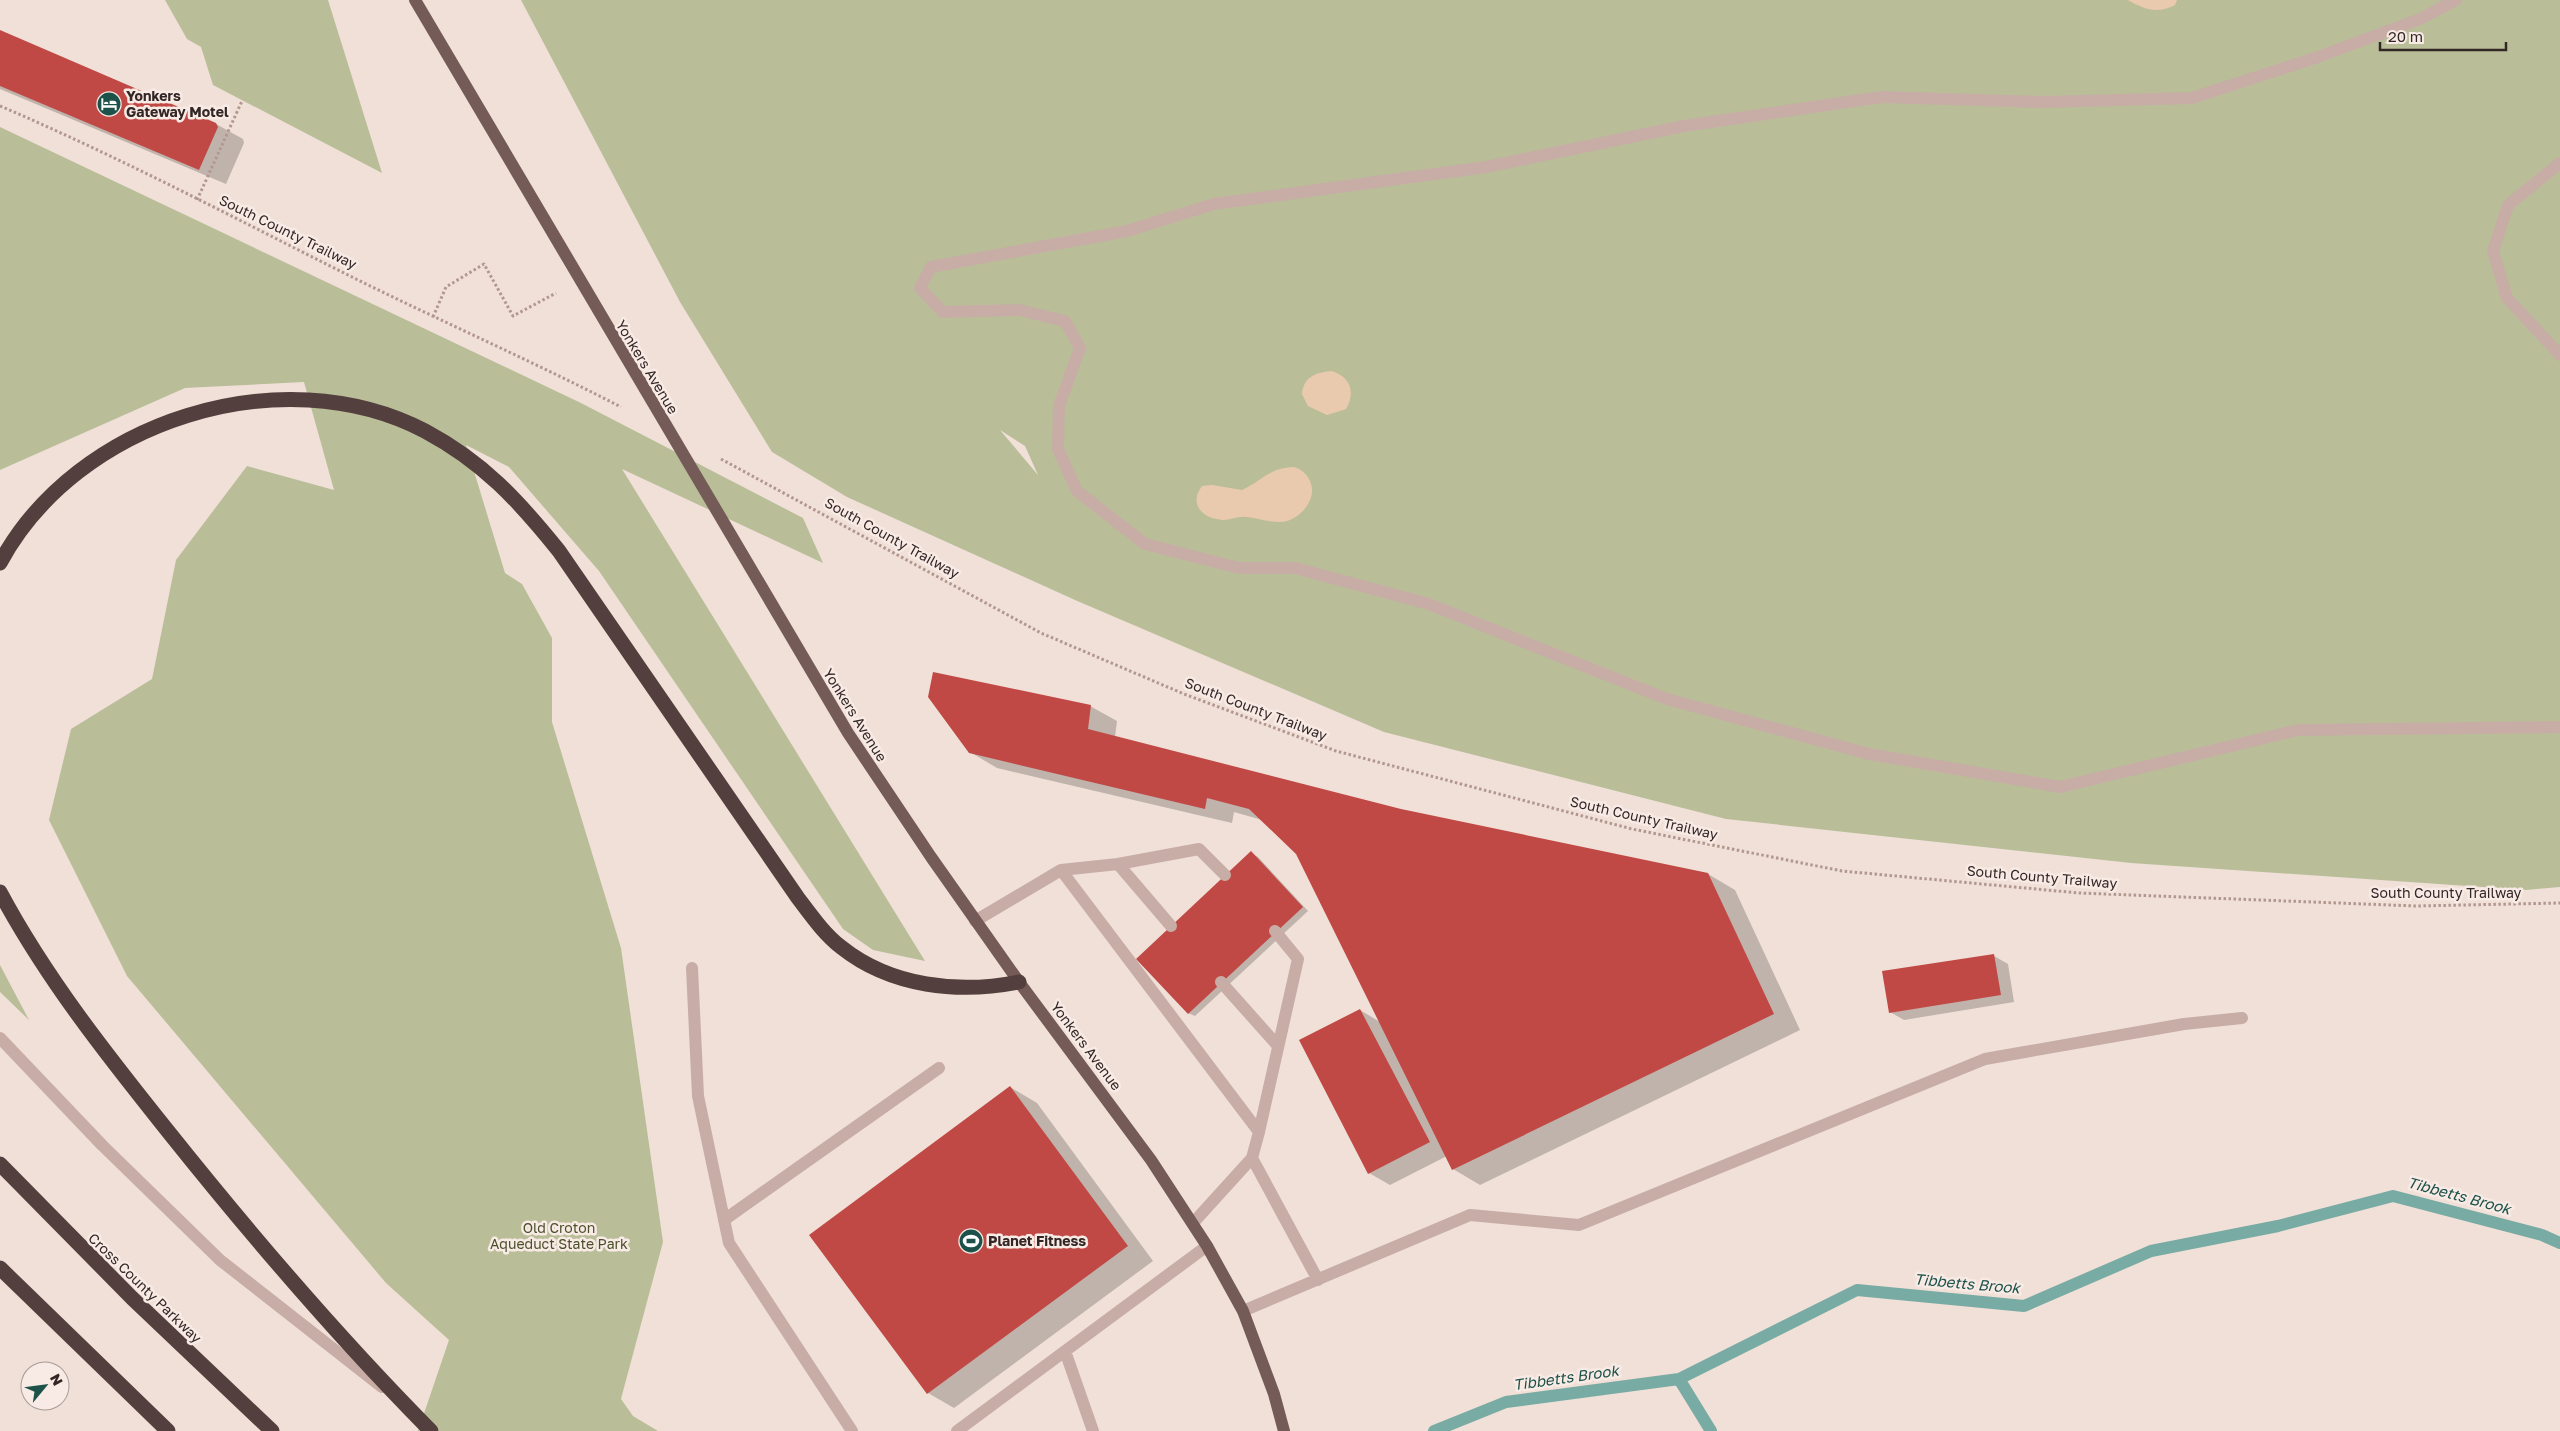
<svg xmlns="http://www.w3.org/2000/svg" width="2560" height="1431" viewBox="0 0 2560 1431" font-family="'Golos Text',sans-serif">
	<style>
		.green { fill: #b9be99; fill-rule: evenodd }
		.sand { fill: #eacaaf }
		.shadow { fill: #0003 }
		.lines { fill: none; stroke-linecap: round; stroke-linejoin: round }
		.stream { stroke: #78aba3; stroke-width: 12 }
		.building { fill: #c14945 }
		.path { stroke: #b2978f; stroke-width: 3; stroke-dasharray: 2.5 2.5; stroke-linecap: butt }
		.service { stroke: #c7ada5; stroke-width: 12 }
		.primary { stroke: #745b57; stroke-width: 12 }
		.motorway { stroke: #533f3d; stroke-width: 15 }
		.labels { text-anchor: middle; stroke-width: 5; stroke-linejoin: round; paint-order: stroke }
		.poi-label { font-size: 14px; font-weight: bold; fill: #332726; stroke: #f8eae4; text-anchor: start }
		.street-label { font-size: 14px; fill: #332726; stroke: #f8eae4 }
		.park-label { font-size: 14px; fill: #4a502b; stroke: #f8eae4 }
		.water-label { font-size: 15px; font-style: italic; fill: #1d524b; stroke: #f8eae4 }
	</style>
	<rect width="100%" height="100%" fill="#f0e0d8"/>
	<!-- green -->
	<path class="green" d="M 165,0 L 328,0 L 382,173 L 213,85 L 201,47 L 187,39 Z
		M 521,0 L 2560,0 L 2560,887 L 2526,890 L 2131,863 L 1726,819 L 1384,732 L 1075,600 L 847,497 L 772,452 L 680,302 ZM 1000,430 L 1025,446 L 1038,475 Z
		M 0,127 L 581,403 L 803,518 L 823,563 L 622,469 L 925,961 L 873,950 L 843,929 L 599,571 L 509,467 L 466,445 L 505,573 L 522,584 L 552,638 L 552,722 L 621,948 L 663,1242 L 621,1399 L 633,1416 L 658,1431 L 418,1431 L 449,1340 L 386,1283 L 127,976 L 49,820 L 71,729 L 152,679 L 176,560 L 247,466 L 334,490 L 304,382 L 185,388 L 0,470 Z
		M 0,965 L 29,1020 L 0,992 Z"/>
	<!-- sand -->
	<path class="sand" d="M 2128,0 L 2177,0 L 2175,5 C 2158,14 2145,10 2128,0 Z
		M 1331,371 C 1350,376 1356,392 1346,409 L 1327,415 L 1308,406 L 1302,394 C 1304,377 1314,373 1331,371 Z
		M 1294,467 C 1304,470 1311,478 1312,489 C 1313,505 1296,522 1280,522 C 1268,522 1257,518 1246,517 C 1238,516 1231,520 1223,520 C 1203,519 1188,504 1202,486 L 1212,485 L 1242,490 C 1263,480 1269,468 1294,467 Z"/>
	<!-- shadow -->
	<path class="shadow" d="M 0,31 L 216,124 L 243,139 L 244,143 L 226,184 L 0,89 Z
		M 1090,706 L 1117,721 L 1115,737 L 1400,810 L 1708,874 L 1735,890 L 1800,1030 L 1480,1185 L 1453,1169 L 1447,1156 L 1390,1185 L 1369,1173 L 1360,1010 L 1380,1022 L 1297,853 L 1262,820 L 1234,812 L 1232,823 L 997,768 L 970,752 Z
		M 1251,853 L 1258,857 L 1308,911 L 1195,1016 L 1188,1013 Z
		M 1994,956 L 2008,964 L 2014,1002 L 1904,1020 L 1890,1012 Z
		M 1010,1087 L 1037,1103 L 1153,1261 L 954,1408 L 928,1393 Z"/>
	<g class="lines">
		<!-- stream -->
		<path class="stream" d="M 1679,1379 L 1711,1431
			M 1434,1431 L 1506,1402 L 1679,1379 L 1857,1290 L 2024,1306 L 2151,1251 L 2278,1226 L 2393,1196 L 2542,1235 L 2560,1243"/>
	</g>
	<!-- building -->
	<path class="building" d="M 0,30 L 216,123 L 218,127 L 199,170 L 0,86 Z
		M 933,672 L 1091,705 L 1088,729 L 1401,809 L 1708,873 L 1774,1014 L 1452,1170 L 1296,854 L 1249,809 L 1207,798 L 1205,809 L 969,753 L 928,697 Z
		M 1251,851 L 1303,907 L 1188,1014 L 1136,959 Z
		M 1994,954 L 2001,995 L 1889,1013 L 1882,971 Z
		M 1360,1009 L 1430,1142 L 1368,1174 L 1299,1040 Z
		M 1010,1086 L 1128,1246 L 927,1394 L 809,1235 Z"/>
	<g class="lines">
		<!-- path -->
		<path class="path" d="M 0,106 C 122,158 240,221 358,280 C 445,323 534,362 621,407
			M 197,200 L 242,101
			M 433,317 L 446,287 L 484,264 L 513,316 L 556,293
			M 721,459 L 1041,633 L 1184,694 L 1336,751 L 1632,829 L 1842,871 L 2079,893 L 2416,906 L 2560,903"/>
		<!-- service -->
		<path class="service" d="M 2456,0 L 2420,19 L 2315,58 L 2192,98 L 2045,102 L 1881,97 L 1684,126 L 1486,167 L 1214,204 L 1127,231 L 931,267 L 920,288 L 943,312 L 1019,310 L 1065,321 L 1080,348 L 1059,406 L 1058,449 L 1077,491 L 1145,544 L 1239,568 L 1295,568 L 1429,604 L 1667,699 L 1869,754 L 2060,787 L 2298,730 L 2560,727
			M 2560,163 L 2508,205 L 2493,251 L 2507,298 L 2560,355
			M 1118,864 L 1171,926
			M 1061,870 L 1259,1132 L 1252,1158 L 1193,1223
			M 975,921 L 1061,870 L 1118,864 L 1199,849 L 1225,875
			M 692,968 L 698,1096 L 729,1243 L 852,1431
			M 1221,982 L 1278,1046
			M 0,1038 L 102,1145 L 220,1260 L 382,1387
			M 1259,1132 L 1298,959 L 1275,931
			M 1252,1158 L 1318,1280
			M 724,1220 L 939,1068
			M 1243,1311 L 1470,1215 L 1579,1225 L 1985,1059 L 2184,1024 L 2242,1018
			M 1065,1351 L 1093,1431
			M 957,1431 L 1207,1246"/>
		<!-- primary -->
		<path class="primary" d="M 415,0 L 848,733 L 931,857 L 1019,982 L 1151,1160 L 1207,1246 L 1243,1311 L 1274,1394 L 1284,1431"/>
		<!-- motorway -->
		<path class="motorway" d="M 0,563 C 76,421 281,356 425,431 C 483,462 518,500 559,551 L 798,898 C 811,915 824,934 841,947 C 891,987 959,994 1019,982
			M 0,892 C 46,978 107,1055 167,1130 C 250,1234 337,1336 431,1431
			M 0,1164 L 132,1298 L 272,1431
			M 0,1268 L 168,1431"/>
	</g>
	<!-- icons -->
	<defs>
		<symbol id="hotel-disc" viewBox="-11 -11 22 22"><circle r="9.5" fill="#1d524b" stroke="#f8eae4"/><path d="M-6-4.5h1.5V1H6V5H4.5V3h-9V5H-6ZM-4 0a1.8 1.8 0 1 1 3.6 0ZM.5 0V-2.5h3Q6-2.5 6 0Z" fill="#fff"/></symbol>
		<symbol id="stadium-disc" viewBox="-11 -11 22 22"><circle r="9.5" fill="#1d524b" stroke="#f8eae4"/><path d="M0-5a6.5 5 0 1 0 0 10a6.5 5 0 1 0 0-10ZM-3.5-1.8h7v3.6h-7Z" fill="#fff"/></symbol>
	</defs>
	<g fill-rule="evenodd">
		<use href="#hotel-disc" x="95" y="90" width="28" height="28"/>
		<use href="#stadium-disc" x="957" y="1227" width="28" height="28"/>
	</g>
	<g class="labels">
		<!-- poi labels -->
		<g class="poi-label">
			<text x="126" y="101">Yonkers<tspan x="126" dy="16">Gateway Motel</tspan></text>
			<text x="988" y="1246">Planet Fitness</text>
		</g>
		<!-- street labels -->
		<g class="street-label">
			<text transform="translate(288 232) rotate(26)" y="5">South County Trailway</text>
			<text transform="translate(647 367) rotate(59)" y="5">Yonkers Avenue</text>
			<text transform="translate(892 538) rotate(29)" y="5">South County Trailway</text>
			<text transform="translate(1256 709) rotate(21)" y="5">South County Trailway</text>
			<text transform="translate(855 715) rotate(58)" y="5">Yonkers Avenue</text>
			<text transform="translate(1644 818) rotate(13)" y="5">South County Trailway</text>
			<text transform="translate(2042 877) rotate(5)" y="5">South County Trailway</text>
			<text x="2446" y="898">South County Trailway</text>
			<text transform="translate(1086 1046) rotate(53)" y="5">Yonkers Avenue</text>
			<text transform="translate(145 1288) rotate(44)" y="5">Cross County Parkway</text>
		</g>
		<!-- park labels -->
		<g class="park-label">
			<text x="559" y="1233">Old Croton<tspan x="559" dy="16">Aqueduct State Park</tspan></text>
		</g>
		<!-- water labels -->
		<g class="water-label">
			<text transform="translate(2459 1196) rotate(15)" y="5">Tibbetts Brook</text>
			<text transform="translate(1967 1284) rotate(5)" y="5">Tibbetts Brook</text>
			<text transform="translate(1566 1378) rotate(-8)" y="5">Tibbetts Brook</text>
		</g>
	</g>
	<!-- north arrow -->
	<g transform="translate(45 1386) rotate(61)"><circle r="24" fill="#f8eae4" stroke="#a99c98"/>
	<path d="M0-4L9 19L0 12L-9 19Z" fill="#1d524b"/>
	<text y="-8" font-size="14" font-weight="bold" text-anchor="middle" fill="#332726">N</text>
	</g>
	<!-- scale -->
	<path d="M2380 42v8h126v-8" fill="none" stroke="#332726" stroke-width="2.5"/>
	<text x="2388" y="42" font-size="15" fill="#332726" stroke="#f8eae4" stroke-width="4" paint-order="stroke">20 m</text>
</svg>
